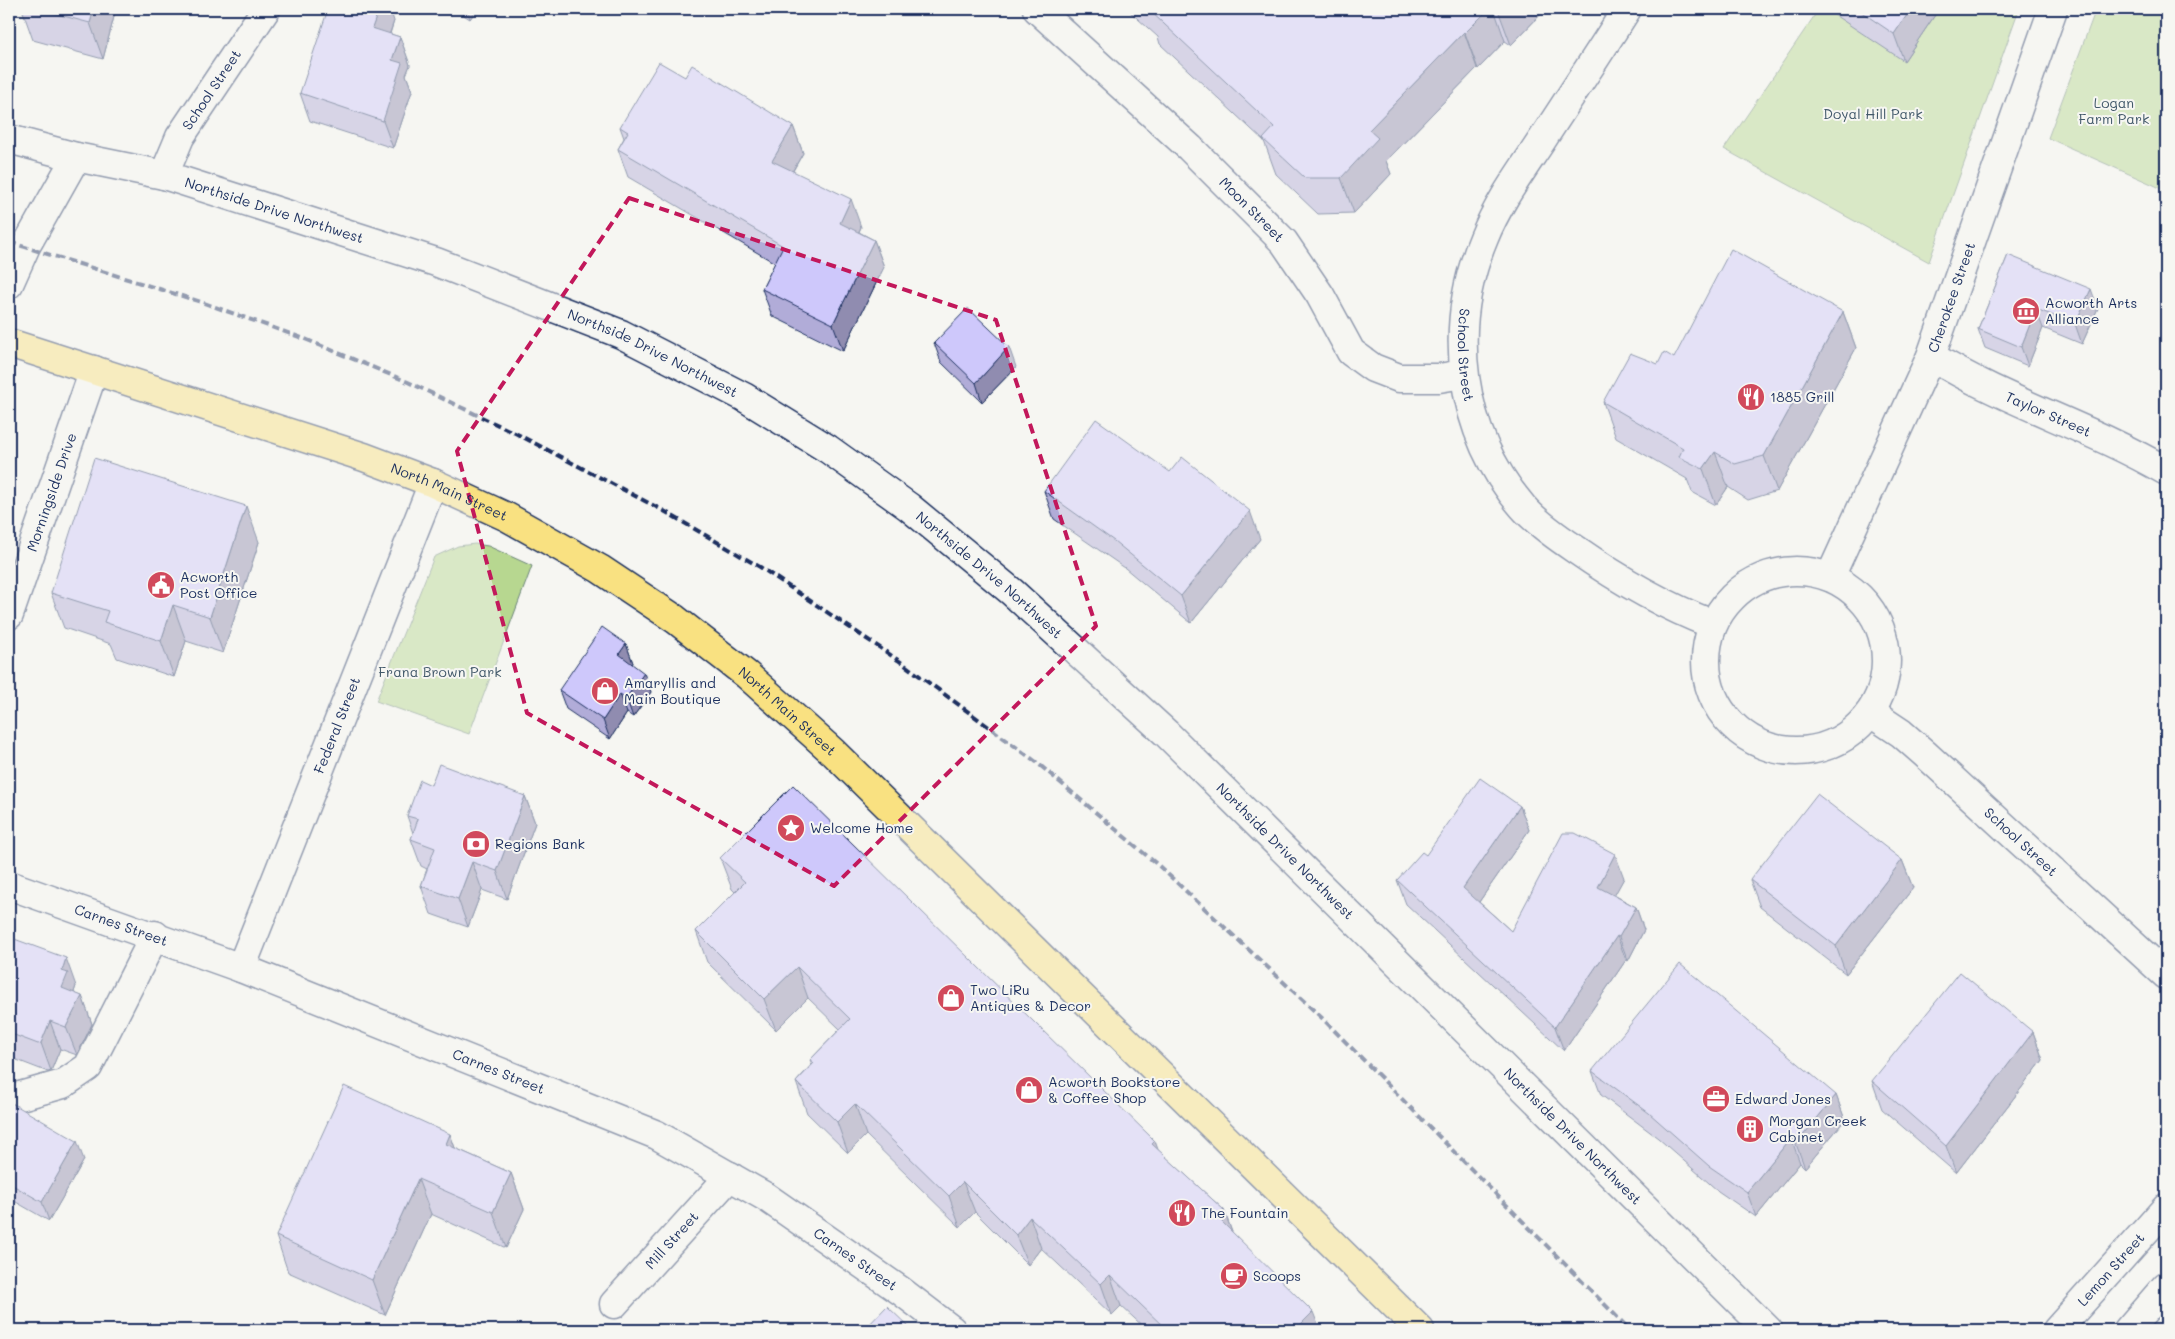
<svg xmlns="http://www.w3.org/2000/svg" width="2175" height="1339" viewBox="0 0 2175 1339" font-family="Mali,sans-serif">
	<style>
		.green { fill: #b7d790; stroke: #698377 }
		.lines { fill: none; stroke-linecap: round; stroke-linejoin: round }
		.minor-casing { stroke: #1b2f5e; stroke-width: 31 }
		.major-casing { stroke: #1b2f5e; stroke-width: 31 }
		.minor { stroke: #f6f6f2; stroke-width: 28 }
		.major { stroke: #f9e181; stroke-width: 28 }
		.rail { stroke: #1b2f5e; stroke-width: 4; stroke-dasharray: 8 4; stroke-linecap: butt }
		.wall { fill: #b1acd8; stroke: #1b2f5e }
		.shaded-wall { fill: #908cb0; stroke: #1b2f5e }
		.building { fill: #cec8fb; stroke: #1b2f5e }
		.marked { fill: none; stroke: #c2185b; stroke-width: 4; stroke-dasharray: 10 6; stroke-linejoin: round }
		.labels { text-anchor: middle; stroke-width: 4; stroke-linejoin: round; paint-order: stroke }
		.street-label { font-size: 14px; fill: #1b2f5e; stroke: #f6f6f2 }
		.park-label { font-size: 14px; fill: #42596a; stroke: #f6f6f2 }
		.poi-label { font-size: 14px; fill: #1b2f5e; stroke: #f6f6f2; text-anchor: start }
	</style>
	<rect width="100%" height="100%" fill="#f6f6f2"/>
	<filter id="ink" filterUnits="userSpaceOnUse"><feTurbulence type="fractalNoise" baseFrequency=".02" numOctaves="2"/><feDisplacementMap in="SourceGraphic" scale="10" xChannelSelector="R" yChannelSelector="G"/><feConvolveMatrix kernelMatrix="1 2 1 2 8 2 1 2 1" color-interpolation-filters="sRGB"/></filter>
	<g filter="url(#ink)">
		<!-- green -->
		<path class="green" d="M 1819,9 L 2019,9 L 1929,262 L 1724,149 Z
			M 2096,9 L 2166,9 L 2166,192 L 2156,186 L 2048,138 Z
			M 475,544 L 488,546 L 532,566 L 469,734 L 376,701 L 434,557 L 458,546 Z"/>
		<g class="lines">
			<defs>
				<g id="minor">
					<path id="s1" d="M 1037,9 L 1190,148 L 1284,242 L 1320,295 L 1351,352 L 1373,368 L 1399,378 L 1439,378 L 1463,374"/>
					<path id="s2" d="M 1627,9 C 1599,53 1570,97 1542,140 C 1521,172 1498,203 1484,238 C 1446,328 1459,432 1523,507 C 1537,523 1557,537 1575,549 C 1618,579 1662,605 1712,624"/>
					<path id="s3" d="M 9,139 L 76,157 L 164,175 L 436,262 L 621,334 L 744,397 L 828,449 L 909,507 L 1012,592 L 1166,733 L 1768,1330"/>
					<path id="s4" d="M 164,175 L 180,137 L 266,9"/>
					<path d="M 9,284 L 26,246 L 76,157"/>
					<path id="s5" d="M 1931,356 C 2005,402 2091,427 2166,471"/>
					<circle cx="1796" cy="661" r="90"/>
					<path id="s6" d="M 1830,577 L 1931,356 L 2053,9"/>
					<path id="s7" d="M 9,615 L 94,370"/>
					<path id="s8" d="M 1871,713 L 1901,733 L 1925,754 L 2166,975"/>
					<path id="s9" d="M 9,885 L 241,968 L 657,1135 L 766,1197 L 901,1291 L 952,1330"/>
					<path id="s10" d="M 241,968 L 433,483"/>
					<path d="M 9,1102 L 13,1098 L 63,1084 L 88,1067 L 155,935"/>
					<path id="s11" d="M 614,1304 L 730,1176"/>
					<path id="s12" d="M 2057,1330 L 2166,1208"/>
					<path d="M 2128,1330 L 2166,1286"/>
				</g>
				<g id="major">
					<path id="s13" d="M 9,343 L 364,457 L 433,483 L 507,517 L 600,569 L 675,619 L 747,675 L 833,752 L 1420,1330"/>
				</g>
			</defs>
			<!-- minor casing -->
			<use href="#minor" class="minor-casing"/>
			<!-- major casing -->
			<use href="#major" class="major-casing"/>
			<!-- minor -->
			<use href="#minor" class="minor"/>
			<!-- major -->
			<use href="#major" class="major"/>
			<!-- rail -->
			<path class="rail" d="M 9,242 L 201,302 L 305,339 L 408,382 L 517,434 L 664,511 L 760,567 L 898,660 L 1035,761 L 1159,866 L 1322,1018 L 1630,1330"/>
		</g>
		<!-- wall -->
		<path class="wall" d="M 22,9 L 116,9 L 103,59 L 33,40 Z
			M 454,9 L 477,9 L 470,19 Z
			M 1127,9 L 1542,9 L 1543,12 L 1511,45 L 1505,41 L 1478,69 L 1477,68 L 1386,161 L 1391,174 L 1354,213 L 1318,214 L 1276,174 L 1264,141 L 1160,44 L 1158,37 Z
			M 1831,9 L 1939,9 L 1904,61 L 1833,14 Z
			M 394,21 L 390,34 L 400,37 L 410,65 L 406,75 L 412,91 L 393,148 L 310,121 L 300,93 Z
			M 685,77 L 793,126 L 803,153 L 793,171 L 861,227 L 859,232 L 874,240 L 884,267 L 843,351 L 772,316 L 762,289 L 775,263 L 628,177 L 618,149 L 624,138 L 620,127 Z
			M 2008,255 L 2098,308 L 2082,344 L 2043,328 L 2028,366 L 1985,348 L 1978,329 Z
			M 1843,312 L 1856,348 L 1777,491 L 1748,500 L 1728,487 L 1716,505 L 1692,492 L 1687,479 L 1616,438 L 1603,402 L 1658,364 L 1674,358 Z
			M 934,343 L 1016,367 L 982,402 L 941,362 Z
			M 1044,491 L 1260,539 L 1191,623 L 1125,568 L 1054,519 Z
			M 259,542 L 223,653 L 186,641 L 174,677 L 117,658 L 111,644 L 64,628 L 51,593 Z
			M 626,644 L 633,663 L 632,664 L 651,692 L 633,717 L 627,713 L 610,739 L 566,709 L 559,690 Z
			M 431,785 L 525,796 L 535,823 L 507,899 L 482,890 L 468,927 L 431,914 L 421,886 L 427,869 L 421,866 L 411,839 L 413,833 L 407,816 Z
			M 1520,806 L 1529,830 L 1479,902 L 1511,931 L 1624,878 L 1614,895 L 1636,907 L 1644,930 L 1628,961 L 1626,960 L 1564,1051 L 1406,904 L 1397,880 L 1426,855 Z
			M 720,858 L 1158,1150 L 1224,1210 L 1232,1232 L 1320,1330 L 1147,1330 L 1121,1306 L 1112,1315 L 1041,1248 L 1028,1265 L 975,1212 L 960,1227 L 866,1135 L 848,1153 L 807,1113 L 796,1082 L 812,1064 L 810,1060 L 840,1029 L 808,998 L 776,1030 L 707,962 L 696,931 L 735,892 L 732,889 Z
			M 1902,860 L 1913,888 L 1846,974 L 1760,907 L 1750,880 Z
			M 9,937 L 76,986 L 74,992 L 75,994 L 82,996 L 92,1024 L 77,1055 L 60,1049 L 51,1071 L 48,1072 L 9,1057 Z
			M 2033,1032 L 2043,1060 L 1956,1173 L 1882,1109 L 1872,1081 Z
			M 1592,1071 L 1836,1095 L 1845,1120 L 1805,1168 L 1800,1163 L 1756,1217 L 1718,1191 L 1658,1138 L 1601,1095 Z
			M 9,1104 L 84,1160 L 49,1221 L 9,1198 Z
			M 450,1134 L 455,1148 L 511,1173 L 524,1209 L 506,1248 L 431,1214 L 385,1315 L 288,1272 L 276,1236 Z"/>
		<!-- shaded-wall -->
		<path class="shaded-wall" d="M 94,9 L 116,9 L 103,59 L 90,23 Z
			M 379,9 L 390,9 L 394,21 L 382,56 L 372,28 Z
			M 467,9 L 477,9 L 470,19 Z
			M 1489,9 L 1494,9 L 1505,41 L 1478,69 L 1465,33 Z
			M 1498,9 L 1542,9 L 1543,12 L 1511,45 L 1498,10 Z
			M 1911,9 L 1939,9 L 1904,61 L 1894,34 Z
			M 1464,32 L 1477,68 L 1386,161 L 1391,174 L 1354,213 L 1341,178 L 1369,130 Z
			M 400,37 L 410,65 L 406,75 L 412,91 L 393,148 L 383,121 L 392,60 Z
			M 793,126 L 803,153 L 782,189 L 772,161 Z
			M 851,199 L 861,227 L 850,250 L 840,223 Z
			M 874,240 L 884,267 L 843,351 L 833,324 Z
			M 2091,289 L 2098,308 L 2082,344 L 2075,324 Z
			M 2036,309 L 2043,328 L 2028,366 L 2021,347 Z
			M 1843,312 L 1856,348 L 1777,491 L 1764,456 Z
			M 1009,347 L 1016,367 L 982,402 L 976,383 Z
			M 1715,452 L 1728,487 L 1716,505 L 1703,469 Z
			M 246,506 L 259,542 L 223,653 L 210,617 Z
			M 1250,511 L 1260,539 L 1191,623 L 1181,596 Z
			M 173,605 L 186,641 L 174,677 L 161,641 Z
			M 626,644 L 633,663 L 626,674 L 619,654 Z
			M 644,673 L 651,692 L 633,717 L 626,698 Z
			M 620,694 L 627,713 L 610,739 L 603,720 Z
			M 525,796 L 535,823 L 507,899 L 497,871 Z
			M 1520,806 L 1529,830 L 1472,912 L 1463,888 Z
			M 1615,854 L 1624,878 L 1606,911 L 1598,887 Z
			M 1902,860 L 1913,888 L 1846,974 L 1836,946 Z
			M 472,862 L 482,890 L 468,927 L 458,899 Z
			M 1636,907 L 1644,930 L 1628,961 L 1619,937 Z
			M 1617,936 L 1626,960 L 1564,1051 L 1555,1027 Z
			M 66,958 L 76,986 L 74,992 L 78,1001 L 62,988 L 62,971 Z
			M 797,967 L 808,998 L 776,1030 L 764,999 Z
			M 82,996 L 92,1024 L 77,1055 L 66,1027 Z
			M 50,1021 L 60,1049 L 51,1071 L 41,1043 Z
			M 2033,1032 L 2043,1060 L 1956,1173 L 1946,1146 Z
			M 1836,1095 L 1845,1120 L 1805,1168 L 1796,1144 Z
			M 855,1104 L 866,1135 L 848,1153 L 837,1122 Z
			M 450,1134 L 463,1170 L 446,1144 Z
			M 1791,1138 L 1800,1163 L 1756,1217 L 1747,1192 Z
			M 77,1141 L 84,1160 L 49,1221 L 42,1202 Z
			M 1155,1141 L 1166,1172 L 1152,1144 Z
			M 511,1173 L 524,1209 L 506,1248 L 493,1212 Z
			M 418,1179 L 431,1214 L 385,1315 L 372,1280 Z
			M 963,1182 L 975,1212 L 960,1227 L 949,1196 Z
			M 1224,1210 L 1235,1241 L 1217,1217 Z
			M 1030,1217 L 1041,1248 L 1028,1265 L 1016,1235 Z
			M 1110,1275 L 1121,1306 L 1112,1315 L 1101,1284 Z
			M 1313,1312 L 1320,1330 L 1295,1330 Z"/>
		<!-- building -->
		<path class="building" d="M 37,9 L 94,9 L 90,23 Z
			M 328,9 L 379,9 L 372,28 L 400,37 L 392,60 L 402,63 L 383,121 L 300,93 Z
			M 1148,9 L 1489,9 L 1465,33 L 1464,32 L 1369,130 L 1378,138 L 1341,178 L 1305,178 L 1263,139 L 1274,127 Z
			M 1857,9 L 1911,9 L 1894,34 Z
			M 659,62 L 685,77 L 692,65 L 793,126 L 772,161 L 851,199 L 840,223 L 874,240 L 833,324 L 762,289 L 783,246 L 618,149 L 628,132 L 620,127 Z
			M 1731,249 L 1843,312 L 1764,456 L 1735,464 L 1715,452 L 1703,469 L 1679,457 L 1683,448 L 1603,402 L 1630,353 L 1658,364 L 1664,352 L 1674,358 Z
			M 2008,255 L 2091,289 L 2075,324 L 2036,309 L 2021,347 L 1978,329 Z
			M 968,308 L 1009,347 L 976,383 L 934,343 Z
			M 1096,419 L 1170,472 L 1182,457 L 1250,511 L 1181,596 L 1114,541 L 1044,491 Z
			M 94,458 L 246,506 L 210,617 L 173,605 L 161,641 L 104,622 L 108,611 L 51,593 Z
			M 602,627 L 626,644 L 619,654 L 644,673 L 626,698 L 620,694 L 603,720 L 559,690 Z
			M 439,764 L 525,796 L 497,871 L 472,862 L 458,899 L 421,886 L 435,848 L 411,839 L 418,819 L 407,816 L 420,780 L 431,785 Z
			M 1480,778 L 1520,806 L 1463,888 L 1511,931 L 1563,833 L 1575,833 L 1615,854 L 1598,887 L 1636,907 L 1619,937 L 1617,936 L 1555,1027 L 1397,880 L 1422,852 L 1426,855 Z
			M 793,785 L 1155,1141 L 1152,1144 L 1224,1210 L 1217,1217 L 1313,1312 L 1295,1330 L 1167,1330 L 1110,1275 L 1101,1284 L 1030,1217 L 1016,1235 L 963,1182 L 949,1196 L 855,1104 L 837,1122 L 796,1082 L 814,1063 L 810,1060 L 850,1019 L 797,967 L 764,999 L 696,931 L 745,882 L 720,858 Z
			M 1817,794 L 1902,860 L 1836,946 L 1750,880 Z
			M 9,937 L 66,958 L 62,971 L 68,973 L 62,988 L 82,996 L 66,1027 L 50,1021 L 41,1043 L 38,1044 L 9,1033 Z
			M 1680,964 L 1836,1095 L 1796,1144 L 1791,1138 L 1747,1192 L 1709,1166 L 1649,1113 L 1592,1071 Z
			M 1960,972 L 2033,1032 L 1946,1146 L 1872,1081 Z
			M 344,1086 L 450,1134 L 446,1144 L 511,1173 L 493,1212 L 418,1179 L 372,1280 L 276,1236 Z
			M 10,1102 L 77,1141 L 42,1202 L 9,1183 L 9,1104 Z
			M 887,1306 L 912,1330 L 864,1330 Z"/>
	</g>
	<!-- marked area -->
	<path d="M0 0H2175V1339H0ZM 629,198 L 996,320 L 1096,626 L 834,886 L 527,713 L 457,451 Z" fill="#f6f6f2" fill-opacity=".55" fill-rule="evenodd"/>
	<path class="marked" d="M 629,198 L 996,320 L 1096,626 L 834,886 L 527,713 L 457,451 Z"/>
	<!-- icons -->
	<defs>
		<symbol id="museum-disc" viewBox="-11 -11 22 22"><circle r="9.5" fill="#d1495b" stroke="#f6f6f2"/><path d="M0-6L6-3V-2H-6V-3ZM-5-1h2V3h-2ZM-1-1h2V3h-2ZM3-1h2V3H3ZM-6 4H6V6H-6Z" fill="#fff"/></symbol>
		<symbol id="restaurant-disc" viewBox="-11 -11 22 22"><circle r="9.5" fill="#d1495b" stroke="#f6f6f2"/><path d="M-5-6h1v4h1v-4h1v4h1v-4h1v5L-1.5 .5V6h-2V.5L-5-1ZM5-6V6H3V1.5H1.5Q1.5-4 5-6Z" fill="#fff"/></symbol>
		<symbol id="civic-disc" viewBox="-11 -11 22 22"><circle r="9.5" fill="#d1495b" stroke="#f6f6f2"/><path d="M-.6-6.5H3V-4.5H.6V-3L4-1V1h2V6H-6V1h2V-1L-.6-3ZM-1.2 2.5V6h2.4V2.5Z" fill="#fff"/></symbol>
		<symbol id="shop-disc" viewBox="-11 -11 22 22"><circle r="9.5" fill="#d1495b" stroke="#f6f6f2"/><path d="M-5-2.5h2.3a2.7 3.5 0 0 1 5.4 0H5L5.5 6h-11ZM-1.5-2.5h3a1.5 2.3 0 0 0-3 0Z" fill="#fff"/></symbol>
		<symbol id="sight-disc" viewBox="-11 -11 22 22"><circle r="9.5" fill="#d1495b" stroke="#f6f6f2"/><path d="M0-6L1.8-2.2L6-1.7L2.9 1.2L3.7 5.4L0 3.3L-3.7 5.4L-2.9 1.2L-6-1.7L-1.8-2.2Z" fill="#fff"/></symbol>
		<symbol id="bank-disc" viewBox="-11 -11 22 22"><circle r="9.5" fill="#d1495b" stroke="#f6f6f2"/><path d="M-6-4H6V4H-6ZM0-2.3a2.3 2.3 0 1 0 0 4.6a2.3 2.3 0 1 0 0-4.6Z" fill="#fff"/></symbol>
		<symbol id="office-disc" viewBox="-11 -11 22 22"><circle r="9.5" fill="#d1495b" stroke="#f6f6f2"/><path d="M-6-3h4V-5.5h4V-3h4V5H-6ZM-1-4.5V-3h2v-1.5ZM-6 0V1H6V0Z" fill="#fff"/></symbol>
		<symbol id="building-disc" viewBox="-11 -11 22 22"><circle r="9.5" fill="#d1495b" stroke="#f6f6f2"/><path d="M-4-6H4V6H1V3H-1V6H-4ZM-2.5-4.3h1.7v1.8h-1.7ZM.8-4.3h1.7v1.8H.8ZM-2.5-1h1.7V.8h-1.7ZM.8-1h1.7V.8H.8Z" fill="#fff"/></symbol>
		<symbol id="cafe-disc" viewBox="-11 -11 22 22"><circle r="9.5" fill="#d1495b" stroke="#f6f6f2"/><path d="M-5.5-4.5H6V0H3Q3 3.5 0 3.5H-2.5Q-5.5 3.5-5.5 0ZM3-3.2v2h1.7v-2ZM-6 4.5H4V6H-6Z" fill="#fff"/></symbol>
	</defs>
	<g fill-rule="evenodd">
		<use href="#museum-disc" x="2010" y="295" width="32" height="32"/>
		<use href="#restaurant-disc" x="1735" y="381" width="32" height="32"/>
		<use href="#civic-disc" x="145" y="569" width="32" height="32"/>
		<use href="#shop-disc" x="589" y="675" width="32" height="32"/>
		<use href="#sight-disc" x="775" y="812" width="32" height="32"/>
		<use href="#bank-disc" x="460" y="828" width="32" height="32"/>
		<use href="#shop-disc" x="935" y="982" width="32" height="32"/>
		<use href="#shop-disc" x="1013" y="1074" width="32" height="32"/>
		<use href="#office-disc" x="1700" y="1083" width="32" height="32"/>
		<use href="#building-disc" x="1734" y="1113" width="32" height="32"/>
		<use href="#restaurant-disc" x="1166" y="1197" width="32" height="32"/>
		<use href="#cafe-disc" x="1218" y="1260" width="32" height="32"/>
	</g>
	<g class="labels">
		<!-- street labels -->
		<g class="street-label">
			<text dy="5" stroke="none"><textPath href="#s4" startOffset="98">School Street</textPath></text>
			<text dy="5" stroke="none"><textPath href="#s3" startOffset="275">Northside Drive Northwest</textPath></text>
			<text dy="5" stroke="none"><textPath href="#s1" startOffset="294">Moon Street</textPath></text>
			<text dy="5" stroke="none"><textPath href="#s6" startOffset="305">Cherokee Street</textPath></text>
			<text dy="5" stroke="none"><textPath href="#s3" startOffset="680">Northside Drive Northwest</textPath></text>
			<text dy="5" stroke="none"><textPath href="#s2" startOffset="390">School Street</textPath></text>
			<text dy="5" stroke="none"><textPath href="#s5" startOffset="131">Taylor Street</textPath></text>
			<text dy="5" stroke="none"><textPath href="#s7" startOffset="130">Morningside Drive</textPath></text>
			<text dy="5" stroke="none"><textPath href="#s13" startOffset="465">North Main Street</textPath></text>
			<text dy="5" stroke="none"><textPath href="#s3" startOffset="1085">Northside Drive Northwest</textPath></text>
			<text dy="5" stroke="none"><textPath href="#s13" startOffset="870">North Main Street</textPath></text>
			<text dy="5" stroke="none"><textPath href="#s10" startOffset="261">Federal Street</textPath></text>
			<text dy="5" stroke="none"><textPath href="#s8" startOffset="198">School Street</textPath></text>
			<text dy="5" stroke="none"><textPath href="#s3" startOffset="1490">Northside Drive Northwest</textPath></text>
			<text dy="5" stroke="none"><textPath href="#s9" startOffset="119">Carnes Street</textPath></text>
			<text dy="5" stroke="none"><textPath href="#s9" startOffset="524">Carnes Street</textPath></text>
			<text dy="5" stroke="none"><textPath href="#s3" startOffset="1895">Northside Drive Northwest</textPath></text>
			<text dy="5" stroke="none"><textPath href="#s11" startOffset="86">Mill Street</textPath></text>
			<text dy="5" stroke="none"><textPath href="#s9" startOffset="929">Carnes Street</textPath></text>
			<text dy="5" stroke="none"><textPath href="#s12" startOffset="81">Lemon Street</textPath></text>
		</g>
		<!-- park labels -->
		<g class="park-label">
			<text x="2114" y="108">Logan<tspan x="2114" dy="16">Farm Park</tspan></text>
			<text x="1873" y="119">Doyal Hill Park</text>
			<text x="440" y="677">Frana Brown Park</text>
		</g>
		<!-- poi labels -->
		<g class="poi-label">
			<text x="2045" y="308">Acworth Arts<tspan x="2045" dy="16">Alliance</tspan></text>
			<text x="1770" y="402">1885 Grill</text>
			<text x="180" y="582">Acworth<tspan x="180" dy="16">Post Office</tspan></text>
			<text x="624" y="688">Amaryllis and<tspan x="624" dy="16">Main Boutique</tspan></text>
			<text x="810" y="833">Welcome Home</text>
			<text x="495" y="849">Regions Bank</text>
			<text x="970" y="995">Two LiRu<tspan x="970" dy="16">Antiques &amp; Decor</tspan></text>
			<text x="1048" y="1087">Acworth Bookstore<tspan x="1048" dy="16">&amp; Coffee Shop</tspan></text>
			<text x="1735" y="1104">Edward Jones</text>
			<text x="1769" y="1126">Morgan Creek<tspan x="1769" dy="16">Cabinet</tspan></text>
			<text x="1201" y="1218">The Fountain</text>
			<text x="1253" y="1281">Scoops</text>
		</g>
	</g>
	<!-- margin -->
	<rect width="2175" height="1339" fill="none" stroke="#f6f6f2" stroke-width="30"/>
	<rect x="15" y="15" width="2145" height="1309" fill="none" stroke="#1b2f5e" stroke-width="2" filter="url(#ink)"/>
</svg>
